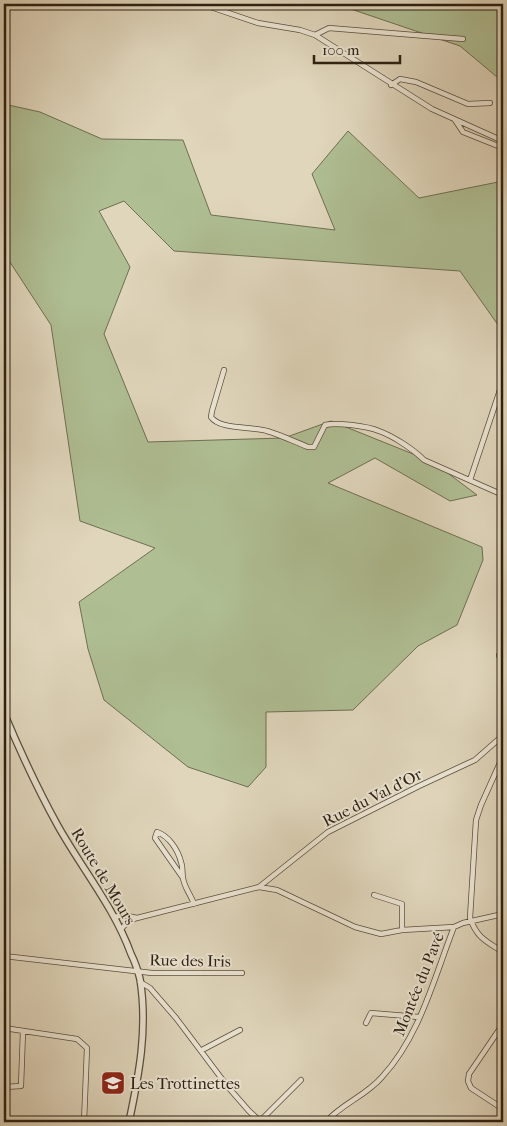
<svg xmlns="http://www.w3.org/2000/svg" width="507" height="1126" viewBox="0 0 507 1126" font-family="'IM FELL French Canon',serif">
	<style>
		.green { fill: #afbe93; stroke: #6e6f52 }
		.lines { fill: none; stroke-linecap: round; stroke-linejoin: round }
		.minor-casing { stroke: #594e3c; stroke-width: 6 }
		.tertiary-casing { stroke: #594e3c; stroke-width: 8 }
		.minor { stroke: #ebe4d3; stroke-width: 4.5 }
		.tertiary { stroke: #ebe4d3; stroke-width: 5.5 }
		.labels { text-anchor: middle; stroke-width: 4; stroke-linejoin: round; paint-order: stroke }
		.street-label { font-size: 16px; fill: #2c2012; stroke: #ebe4d3 }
		.poi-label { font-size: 16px; fill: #2c2012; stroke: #ebe4d3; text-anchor: start }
	</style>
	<rect width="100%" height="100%" fill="#e0d6bc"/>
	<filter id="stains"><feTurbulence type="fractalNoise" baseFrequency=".004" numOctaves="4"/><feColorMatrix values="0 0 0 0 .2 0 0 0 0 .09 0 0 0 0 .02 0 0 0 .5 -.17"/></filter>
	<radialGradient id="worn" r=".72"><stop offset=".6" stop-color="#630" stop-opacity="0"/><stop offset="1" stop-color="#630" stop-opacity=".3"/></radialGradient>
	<!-- green -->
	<path class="green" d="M 336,4 L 503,4 L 503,82 L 460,46 Z
		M 4,104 L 40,112 L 102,139 L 183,140 L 211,215 L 335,230 L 312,174 L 348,131 L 419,198 L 503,181 L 503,332 L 460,271 L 174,251 L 124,201 L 99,211 L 130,267 L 104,334 L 148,442 L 284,438 L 331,421 L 433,462 L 477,495 L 450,501 L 375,458 L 328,483 L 482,547 L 483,560 L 457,625 L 418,646 L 353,710 L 266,712 L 266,767 L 248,787 L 188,767 L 104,700 L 88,649 L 79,602 L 155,548 L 80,521 L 51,325 L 4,253 Z"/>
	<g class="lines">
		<defs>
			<path id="minor" d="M 202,4 L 258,23 L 300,30 L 315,35 L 432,109 L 503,141
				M 315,35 L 329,28 L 463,39
				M 391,85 L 400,79 L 416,82 L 468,104 L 490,103
				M 455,120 L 463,132 L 503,148
				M 224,370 L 212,411 L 211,417 C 220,430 252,426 267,431 C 281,435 295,442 308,447 L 314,447 L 325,425 C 336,422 367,426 379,431 C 393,436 413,449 424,460 L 503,495
				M 470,480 L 503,381
				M 499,655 L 503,668
				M 503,756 L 481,805 L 476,820 L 470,918 C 477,938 486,941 503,952
				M 183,878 L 155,838 L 157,832 C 169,836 178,850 181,862 C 183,867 182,873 183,878 C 184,887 191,895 194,904
				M 259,887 L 328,832 L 419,786 L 475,760 L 500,738 L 503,739
				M 374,895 L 402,904 L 402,930
				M 115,917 L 123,915 L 137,918 L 129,921 L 121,929
				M 137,918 L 259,887 L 277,890 L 355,927 L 381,934 L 402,930 L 454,927
				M 4,956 L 152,973 L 242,973
				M 140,982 L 150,988 L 176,1018 L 228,1087 L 249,1111 L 261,1122
				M 366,1023 L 371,1013 L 419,1017
				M 503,1024 L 469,1074 L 468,1081 L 471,1088 L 503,1109
				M 4,1028 L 77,1039 L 87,1048 L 84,1122
				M 202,1050 L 240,1030
				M 4,1087 L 21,1086 L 23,1031
				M 260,1121 L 301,1080
				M 326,1122 C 341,1104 366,1096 382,1077 C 420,1036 434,978 454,927 L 463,923 L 503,914"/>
			<path id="tertiary" d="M 4,713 C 20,751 38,790 58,826 C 82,869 114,907 131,954 C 135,962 138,971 140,979 C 148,1028 139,1075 129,1122"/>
		</defs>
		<!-- minor casing -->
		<use href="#minor" class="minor-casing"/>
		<!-- tertiary casing -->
		<use href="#tertiary" class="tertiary-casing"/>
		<!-- minor -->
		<use href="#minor" class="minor"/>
		<!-- tertiary -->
		<use href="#tertiary" class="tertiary"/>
	</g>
	<!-- icons -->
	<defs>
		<symbol id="school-square" viewBox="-11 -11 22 22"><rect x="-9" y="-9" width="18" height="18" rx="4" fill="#8f2418" stroke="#ebe4d3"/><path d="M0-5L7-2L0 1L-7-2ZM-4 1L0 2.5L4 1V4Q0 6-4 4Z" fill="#fff"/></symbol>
	</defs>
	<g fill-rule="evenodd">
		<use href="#school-square" x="99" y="1069" width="28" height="28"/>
	</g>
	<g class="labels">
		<!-- street labels -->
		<g class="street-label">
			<text transform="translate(372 797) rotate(-27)" y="6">Rue du Val d'Or</text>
			<text transform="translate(104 876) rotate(59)" y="6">Route de Mours</text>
			<text transform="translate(190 960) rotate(1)" y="6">Rue des Iris</text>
			<text transform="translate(418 984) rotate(-68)" y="6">Montée du Pavé</text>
		</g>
		<!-- poi labels -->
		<g class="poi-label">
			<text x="130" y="1089">Les Trottinettes</text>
		</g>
	</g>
	<!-- margin -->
	<rect width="507" height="1126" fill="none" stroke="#e0d6bc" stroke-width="20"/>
	<rect x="5" y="5" width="497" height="1116" fill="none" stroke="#2c2012" stroke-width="2.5"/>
	<rect x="10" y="10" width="487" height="1106" fill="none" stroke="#2c2012"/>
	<!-- scale -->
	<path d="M314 55v8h86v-8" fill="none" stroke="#2c2012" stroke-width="2.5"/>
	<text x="322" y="55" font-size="15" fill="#2c2012" stroke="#ebe4d3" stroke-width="4" paint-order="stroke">100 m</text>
	<rect width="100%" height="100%" filter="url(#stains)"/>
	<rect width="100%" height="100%" fill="url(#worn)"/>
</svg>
